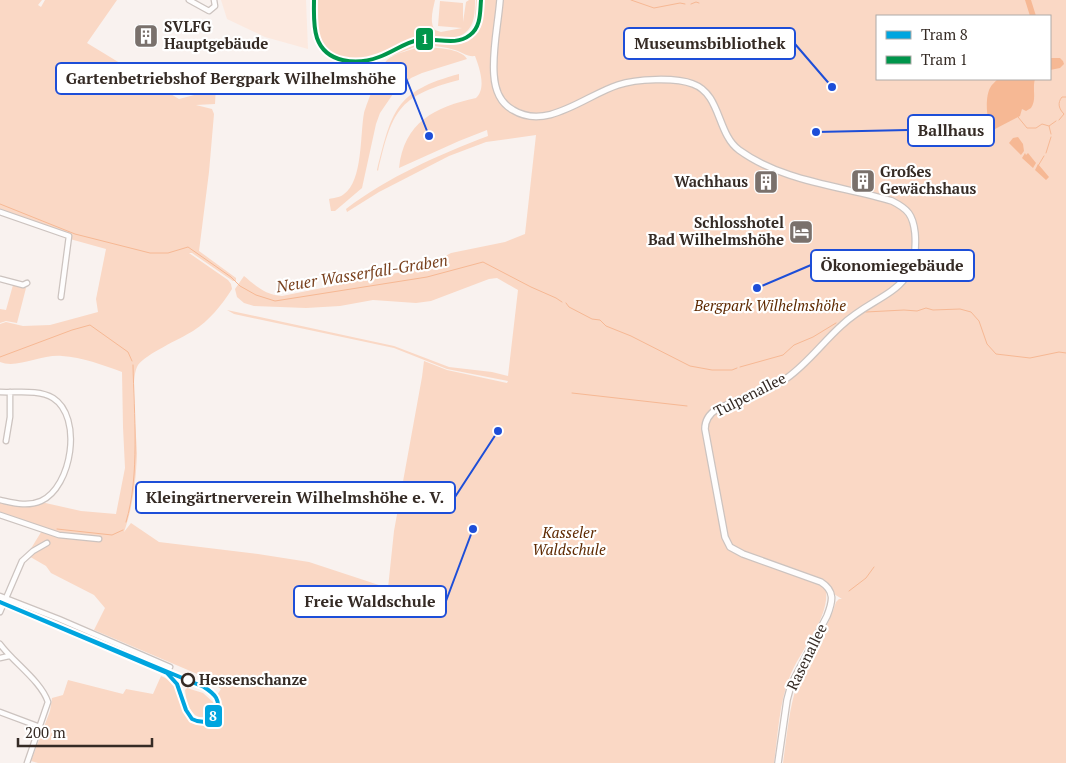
<svg xmlns="http://www.w3.org/2000/svg" width="1066" height="763" viewBox="0 0 1066 763" font-family="'PT Serif',serif">
	<style>
		.built { fill: #fce9df }
		.green { fill: #fad8c5; fill-rule: evenodd }
		.water { fill: #f6b894 }
		.lines { fill: none; stroke-linecap: round; stroke-linejoin: round }
		.stream { stroke: #f6b894; stroke-width: 1 }
		.minor-casing { stroke: #ccc3bf; stroke-width: 7 }
		.major-casing { stroke: #ccc3bf; stroke-width: 8 }
		.minor { stroke: #fefdfd; stroke-width: 4.5 }
		.major { stroke: #fefdfd; stroke-width: 5.5 }
		.tram-1-casing { stroke: #fff; stroke-width: 8 }
		.tram-2-casing { stroke: #fff; stroke-width: 8 }
		.tram-1 { stroke: #00a5df; stroke-width: 4 }
		.tram-2 { stroke: #00954b; stroke-width: 4 }
		.stop-dot { fill: #fff; stroke: #352b25; stroke-width: 2.5 }
		.labels { text-anchor: middle; stroke-width: 4.5; stroke-linejoin: round; paint-order: stroke }
		.poi-label { font-size: 15px; font-weight: bold; fill: #352b25; stroke: #fff; text-anchor: start }
		.park-label { font-size: 15px; font-style: italic; fill: #5e2901; stroke: #fff }
		.street-label { font-size: 15px; fill: #352b25; stroke: #fff }
		.stop-label { font-size: 15px; font-weight: bold; fill: #352b25; stroke: #fff; text-anchor: start }
		.water-label { font-size: 16px; font-style: italic; fill: #79411e; stroke: #fff }
		.leader { fill: none; stroke: #1d4ed8; stroke-width: 2 }
		.callout-dot { fill: #1d4ed8; stroke: #fff; stroke-width: 2 }
		.callout { fill: #fff; stroke: #1d4ed8; stroke-width: 2 }
		.callout-label { font-size: 16px; text-anchor: middle; font-weight: bold; fill: #352b25 }
		.line-badge { stroke: #fff; stroke-width: 2 }
		.badge-label { font-size: 14px; text-anchor: middle; font-weight: bold; fill: #fff }
	</style>
	<rect width="100%" height="100%" fill="#f9f2ef"/>
	<!-- built -->
	<path class="built" d="M 221,0 L 306,0 L 308,49 L 265,37 L 227,19 Z"/>
	<!-- green -->
	<path class="green" d="M 0,0 L 42,0 L 38,5 L 41,7 L 45,0 L 117,0 L 87,43 L 179,99 L 198,94 L 216,84 L 215,104 L 196,105 L 212,109 L 214,114 L 209,172 L 199,251 L 236,278 L 236,281 L 233,281 L 192,253 L 189,253 L 228,280 L 231,284 L 232,289 C 221,306 210,320 193,331 C 180,339 146,354 138,365 C 129,379 137,434 137,453 C 136,481 133,506 124,532 L 131,523 L 159,542 L 258,554 L 309,562 L 388,588 L 394,531 L 422,377 L 424,361 L 447,370 L 507,383 L 508,381 L 447,369 L 394,348 L 234,314 L 227,310 L 394,346 L 449,367 L 492,372 L 508,376 L 518,290 L 497,278 L 489,279 L 431,301 L 416,303 L 373,300 L 340,306 L 306,308 L 254,306 L 244,303 L 237,297 L 235,289 L 244,276 C 256,286 265,295 282,296 L 397,273 L 432,263 L 451,253 L 505,242 L 525,234 L 536,135 L 486,142 L 449,156 L 379,192 L 347,212 L 346,209 C 388,177 438,155 488,136 L 487,130 L 459,141 L 399,168 C 404,122 435,107 476,98 C 487,88 479,67 475,56 C 467,57 462,52 455,50 C 445,47 435,46 425,45 L 425,42 C 441,43 463,50 474,36 L 476,0 L 1066,0 L 1066,763 L 783,763 C 787,735 789,706 799,679 C 809,653 828,630 836,602 L 839,599 L 842,599 L 826,589 C 830,618 800,650 790,676 C 779,703 778,735 774,763 L 38,763 L 31,761 L 50,711 L 52,698 L 63,695 L 68,680 L 123,694 L 126,689 L 153,694 L 161,676 C 190,687 174,711 194,721 C 206,727 219,719 220,706 C 221,702 218,698 217,695 L 221,689 L 202,676 L 94,630 L 105,608 L 94,595 L 51,573 L 46,566 L 27,555 L 43,529 L 0,514 L 0,501 L 24,506 L 41,502 L 81,511 L 116,514 L 125,468 L 123,427 L 122,372 C 103,365 82,357 62,356 C 42,354 17,369 0,362 L 0,324 L 6,322 L 23,326 L 50,325 L 98,312 L 96,299 L 106,249 L 70,239 L 71,234 L 0,209 ZM 877,16 L 1050,16 L 1050,79 L 877,79 Z
		M 316,0 L 435,0 C 433,9 429,23 435,30 L 441,32 L 462,28 L 438,26 L 440,1 L 463,3 L 463,22 L 466,2 L 469,0 L 475,0 C 475,10 475,25 466,32 C 454,43 432,35 418,39 C 404,42 392,50 379,55 C 358,64 330,61 320,38 C 315,27 317,12 316,0 Z
		M 417,43 L 422,43 L 422,44 L 374,63 L 358,65 L 374,61 Z
		M 423,47 C 436,48 461,48 467,59 L 422,73 L 411,78 L 393,94 L 380,113 L 376,124 L 362,188 L 335,211 L 331,211 L 329,199 C 334,198 341,197 344,194 C 363,181 360,134 364,113 C 367,103 380,68 387,60 C 393,54 415,48 423,47 Z
		M 459,74 L 459,80 C 397,96 392,112 378,171 L 377,170 C 392,111 395,91 459,74 Z
		M 13,285 L 26,288 L 17,323 L 6,321 L 0,323 L 0,309 L 6,310 Z
		M 187,688 L 203,693 L 213,702 C 215,714 202,723 193,713 C 187,707 186,697 185,690 Z"/>
	<!-- water -->
	<path class="water" d="M 1025,0 L 1031,0 L 1036,16 L 1030,16 Z
		M 1050,58 L 1060,58 L 1063,61 L 1064,64 L 1060,68 L 1050,70 Z
		M 998,79 L 1035,79 C 1032,89 1037,99 1031,108 L 1026,111 L 1022,109 L 1020,116 L 995,129 L 992,128 C 986,121 985,97 990,88 C 992,84 995,82 998,79 Z
		M 1018,137 L 1023,144 L 1024,151 L 1021,155 L 1009,143 L 1013,138 Z
		M 1025,153 L 1026,155 L 1028,153 L 1036,163 L 1033,168 L 1022,158 Z
		M 1038,164 L 1049,177 L 1046,180 L 1035,170 Z"/>
	<g class="lines">
		<!-- stream -->
		<path class="stream" d="M 631,0 L 654,8 L 680,3 L 685,4
			M 691,4 L 696,2 L 699,3
			M 1018,117 L 1027,128 L 1036,128 L 1042,124 L 1049,126
			M 1059,120 L 1064,114 C 1059,109 1057,103 1062,97 L 1066,97
			M 1051,134 L 1049,126 L 1056,121
			M 1046,153 L 1051,137
			M 1038,166 L 1044,156
			M 0,204 L 75,234 L 150,253 L 168,253 L 188,247 L 231,277 L 240,286 L 256,295 L 275,301 L 427,277 L 483,262 L 531,287 L 556,298 L 562,302
			M 566,303 L 569,307 L 592,319 L 600,320 L 606,326 L 631,336 L 690,366 L 712,370 L 732,370 L 737,368
			M 866,312 L 904,310 L 917,311 L 926,308 L 933,310 L 960,309 L 971,312 L 979,321 L 987,344 L 996,354 L 1030,358 L 1059,352 L 1066,353
			M 0,357 L 72,330 L 90,325 L 128,352 L 132,361
			M 740,367 L 783,355 L 794,345 L 813,337 L 836,323
			M 572,393 L 687,406
			M 126,522 C 140,476 134,413 133,365
			M 57,529 L 112,535 L 123,530
			M 849,591 L 866,578 L 874,567"/>
		<defs>
			<path id="minor" d="M 189,0 L 209,11 L 215,6 L 214,0
				M 0,212 L 69,236 L 61,297
				M 0,279 L 23,285 L 27,283
				M 0,392 C 16,393 38,389 53,398 C 83,417 72,487 41,501 C 27,507 14,503 0,500
				M 6,441 L 10,417 L 10,392
				M 0,515 L 59,535 L 99,539
				M 0,596 L 59,619 L 170,667
				M 0,612 L 22,561 L 33,551 L 47,543
				M 0,644 C 14,663 41,681 48,702 L 27,763
				M 0,658 L 9,656
				M 0,712 L 40,727"/>
			<path id="major" d="M 500,0 C 498,25 492,51 494,75 C 495,90 500,103 513,110 C 547,131 586,95 618,85 C 636,79 675,77 693,84 C 721,94 717,134 739,150 C 783,182 842,186 892,201 C 908,209 913,215 915,233 C 920,294 877,292 842,325 C 823,342 808,363 787,378 C 766,392 740,399 717,409 C 709,414 705,420 705,429 L 725,537 L 730,547 L 743,554 L 821,582 C 835,591 833,601 827,616 L 791,685 L 787,700 L 778,763"/>
		</defs>
		<!-- minor casing -->
		<use href="#minor" class="minor-casing"/>
		<!-- major casing -->
		<use href="#major" class="major-casing"/>
		<!-- minor -->
		<use href="#minor" class="minor"/>
		<!-- major -->
		<use href="#major" class="major"/>
		<defs>
			<path id="tram-1" d="M 0,602 L 204,687 C 215,694 221,700 217,714 L 205,722 L 197,721 L 192,719 L 186,710 L 177,684 L 167,673 Z"/>
			<path id="tram-2" d="M 314,0 C 314,12 313,26 317,38 C 326,64 358,65 379,57 C 393,52 404,43 418,40 C 435,37 455,47 470,35 C 481,27 480,12 481,0"/>
		</defs>
		<!-- tram-1 casing -->
		<use href="#tram-1" class="tram-1-casing"/>
		<!-- tram-2 casing -->
		<use href="#tram-2" class="tram-2-casing"/>
		<!-- tram-1 -->
		<use href="#tram-1" class="tram-1"/>
		<!-- tram-2 -->
		<use href="#tram-2" class="tram-2"/>
	</g>
	<!-- icons -->
	<defs>
		<symbol id="building-square" viewBox="-11 -11 22 22"><rect x="-9" y="-9" width="18" height="18" rx="4" fill="#7a716c" stroke="#fff"/><path d="M-4-6H4V6H1V3H-1V6H-4ZM-2.5-4.3h1.7v1.8h-1.7ZM.8-4.3h1.7v1.8H.8ZM-2.5-1h1.7V.8h-1.7ZM.8-1h1.7V.8H.8Z" fill="#fff"/></symbol>
		<symbol id="hotel-square" viewBox="-11 -11 22 22"><rect x="-9" y="-9" width="18" height="18" rx="4" fill="#7a716c" stroke="#fff"/><path d="M-6-4.5h1.5V1H6V5H4.5V3h-9V5H-6ZM-4 0a1.8 1.8 0 1 1 3.6 0ZM.5 0V-2.5h3Q6-2.5 6 0Z" fill="#fff"/></symbol>
	</defs>
	<g fill-rule="evenodd">
		<use href="#building-square" x="132" y="22" width="28" height="28"/>
		<use href="#building-square" x="849" y="167" width="28" height="28"/>
		<use href="#building-square" x="752" y="168" width="28" height="28"/>
		<use href="#hotel-square" x="787" y="218" width="28" height="28"/>
	</g>
	<!-- markers -->
	<circle class="stop-dot" cx="188" cy="680" r="6"/>
	<g class="labels">
		<!-- poi labels -->
		<g class="poi-label">
			<text x="164" y="32">SVLFG<tspan x="164" dy="17">Hauptgebäude</tspan></text>
			<text x="880" y="177">Großes<tspan x="880" dy="17">Gewächshaus</tspan></text>
			<text x="748" y="187" text-anchor="end">Wachhaus</text>
			<text x="784" y="228" text-anchor="end">Schlosshotel<tspan x="784" dy="17">Bad Wilhelmshöhe</tspan></text>
		</g>
		<!-- park labels -->
		<g class="park-label">
			<text x="770" y="311">Bergpark Wilhelmshöhe</text>
			<text x="569" y="538">Kasseler<tspan x="569" dy="17">Waldschule</tspan></text>
		</g>
		<!-- street labels -->
		<g class="street-label">
			<text transform="translate(750 395) rotate(-27)" y="5">Tulpenallee</text>
			<text transform="translate(807 657) rotate(-64)" y="5">Rasenallee</text>
		</g>
		<!-- stop labels -->
		<g class="stop-label">
			<text x="199" y="685">Hessenschanze</text>
		</g>
		<!-- water labels -->
		<g class="water-label">
			<text transform="translate(362 273) rotate(-9)" y="6">Neuer Wasserfall-Graben</text>
		</g>
	</g>
	<!-- callouts -->
	<path class="leader" d="M832 87L795 44M429 136L406 78M816 132L908 130M757 288L811 265M498 431L455 497M473 529L446 601"/>
	<g class="callout-dot">
		<circle cx="832" cy="87" r="5"/>
		<circle cx="429" cy="136" r="5"/>
		<circle cx="816" cy="132" r="5"/>
		<circle cx="757" cy="288" r="5"/>
		<circle cx="498" cy="431" r="5"/>
		<circle cx="473" cy="529" r="5"/>
	</g>
	<g class="callout">
		<rect x="624" y="28" width="171" height="31" rx="5"/>
		<rect x="56" y="63" width="350" height="31" rx="5"/>
		<rect x="908" y="115" width="86" height="31" rx="5"/>
		<rect x="811" y="250" width="163" height="31" rx="5"/>
		<rect x="136" y="482" width="319" height="31" rx="5"/>
		<rect x="294" y="586" width="152" height="31" rx="5"/>
	</g>
	<g class="callout-label">
		<text x="710" y="49">Museumsbibliothek</text>
		<text x="231" y="84">Gartenbetriebshof Bergpark Wilhelmshöhe</text>
		<text x="951" y="136">Ballhaus</text>
		<text x="892" y="271">Ökonomiegebäude</text>
		<text x="295" y="503">Kleingärtnerverein Wilhelmshöhe e. V.</text>
		<text x="370" y="607">Freie Waldschule</text>
	</g>
	<g class="line-badge">
		<rect x="415" y="27" width="19" height="24" rx="5" fill="#00954b"/>
		<rect x="204" y="704" width="19" height="24" rx="5" fill="#00a5df"/>
	</g>
	<g class="badge-label">
		<text x="425" y="44">1</text>
		<text x="213" y="721">8</text>
	</g>
	<!-- legend -->
	<rect x="876" y="15" width="175" height="65" fill="#ffffff" stroke="#aeaaa8"/>
	<rect x="886" y="31" width="25" height="8" fill="#00a5df" stroke="#aeaaa8"/>
	<text x="921" y="40" font-size="15" fill="#352b25">Tram 8</text>
	<rect x="886" y="56" width="25" height="8" fill="#00954b" stroke="#aeaaa8"/>
	<text x="921" y="65" font-size="15" fill="#352b25">Tram 1</text>
	<!-- scale -->
	<path d="M18 738v8h134v-8" fill="none" stroke="#352b25" stroke-width="2.5"/>
	<text x="25" y="738" font-size="15" fill="#352b25" stroke="#ffffff" stroke-width="4" paint-order="stroke">200 m</text>
</svg>
